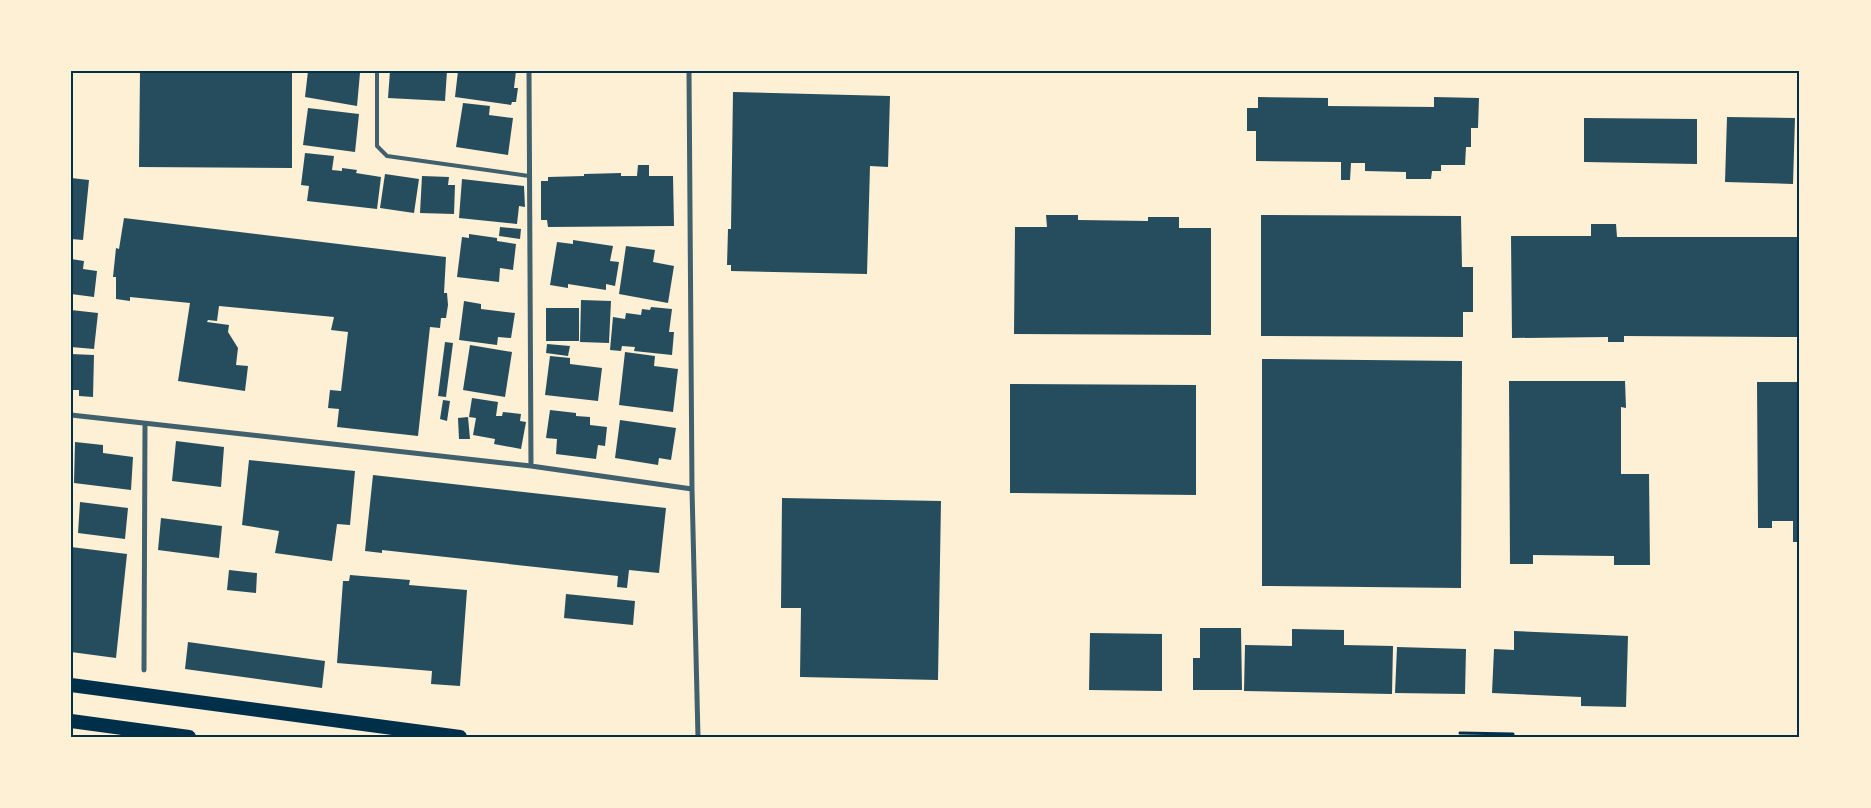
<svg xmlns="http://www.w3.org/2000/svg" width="1871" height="808" viewBox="0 0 1871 808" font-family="'Titillium Web',sans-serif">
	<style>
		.building { fill: #264d5e }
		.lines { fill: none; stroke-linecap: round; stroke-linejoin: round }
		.path { stroke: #003049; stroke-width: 3 }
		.service { stroke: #3f606c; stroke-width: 4 }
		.minor { stroke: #3f606c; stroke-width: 5 }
		.trunk { stroke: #003049; stroke-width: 14 }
		.neatline { fill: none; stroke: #003049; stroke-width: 2 }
	</style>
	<rect width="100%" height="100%" fill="#fdf0d5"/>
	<!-- building -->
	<path class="building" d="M 140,71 L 292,73 L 292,168 L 139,167 Z
		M 308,71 L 360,73 L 357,106 L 305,97 Z
		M 390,71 L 447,71 L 445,101 L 388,98 Z
		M 458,71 L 516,71 L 514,88 L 518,88 L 516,102 L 512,102 L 511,105 L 455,97 Z
		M 733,92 L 890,96 L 888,167 L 870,166 L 867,274 L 731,271 L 731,265 L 727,265 L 728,229 L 731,229 Z
		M 1258,97 L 1328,98 L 1328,106 L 1434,107 L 1434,97 L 1479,98 L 1478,128 L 1471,128 L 1471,147 L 1466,147 L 1465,165 L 1441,165 L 1441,171 L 1432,171 L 1431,179 L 1406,179 L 1406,172 L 1365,171 L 1365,163 L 1351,163 L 1350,180 L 1341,180 L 1341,162 L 1256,161 L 1256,131 L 1247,131 L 1247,108 L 1258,108 Z
		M 463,103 L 490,106 L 489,115 L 513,118 L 508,155 L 456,147 Z
		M 308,108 L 359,114 L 355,152 L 303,145 Z
		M 1727,117 L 1795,118 L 1793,184 L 1725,182 Z
		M 1584,118 L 1697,119 L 1697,164 L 1584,162 Z
		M 305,153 L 334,156 L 332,170 L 342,171 L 342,168 L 357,170 L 356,173 L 381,177 L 377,209 L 307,201 L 309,186 L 301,185 Z
		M 638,165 L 649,165 L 649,176 L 673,176 L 674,226 L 548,227 L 547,220 L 541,220 L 541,181 L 548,181 L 548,177 L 584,176 L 584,174 L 621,173 L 621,176 L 637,176 Z
		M 385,174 L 419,179 L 414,213 L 380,208 Z
		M 422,176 L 449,177 L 448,185 L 455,185 L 454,214 L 420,213 Z
		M 71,178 L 89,180 L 83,240 L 71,239 Z
		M 462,179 L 524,186 L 525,207 L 519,206 L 517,224 L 459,218 Z
		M 1046,215 L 1078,215 L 1078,220 L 1148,221 L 1148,217 L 1179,217 L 1179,228 L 1211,228 L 1211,335 L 1014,334 L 1015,227 L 1047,227 Z
		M 1261,215 L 1461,216 L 1462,267 L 1473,267 L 1473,312 L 1463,312 L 1463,337 L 1261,336 Z
		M 124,218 L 446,257 L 444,293 L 447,293 L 448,305 L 446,318 L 441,318 L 440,328 L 430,327 L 418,436 L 337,427 L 339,409 L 328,408 L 330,390 L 341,391 L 348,332 L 331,330 L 334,317 L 219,306 L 217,321 L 208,320 L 207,322 L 229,325 L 228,332 L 238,348 L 236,365 L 248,366 L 245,391 L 178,381 L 190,303 L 130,297 L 130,301 L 116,299 L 116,277 L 113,277 L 116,248 L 119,249 Z
		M 1591,224 L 1616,224 L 1617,237 L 1800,237 L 1800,337 L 1624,336 L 1624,342 L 1608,342 L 1608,337 L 1512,338 L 1511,236 L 1591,236 Z
		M 500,227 L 521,229 L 520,239 L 499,236 Z
		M 469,234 L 497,238 L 497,241 L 516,244 L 513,270 L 500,268 L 499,282 L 457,277 L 462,237 L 469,238 Z
		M 573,240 L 613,246 L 610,261 L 619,262 L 615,286 L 606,284 L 606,290 L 568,284 L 568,288 L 550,285 L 557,242 L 573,244 Z
		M 626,246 L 655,250 L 653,262 L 674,266 L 668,303 L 619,294 Z
		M 71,259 L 84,261 L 83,269 L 97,271 L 94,297 L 71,294 Z
		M 581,300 L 611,301 L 609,343 L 580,342 Z
		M 464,301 L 481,304 L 481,309 L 515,313 L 511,338 L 498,337 L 497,345 L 459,340 Z
		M 651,307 L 672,309 L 669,332 L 674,332 L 672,355 L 634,351 L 635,347 L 622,346 L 621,351 L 610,350 L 613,317 L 625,319 L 626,313 L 641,315 L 642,309 L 650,310 Z
		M 546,308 L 579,308 L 579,341 L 546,341 Z
		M 71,310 L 98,313 L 94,349 L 71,347 Z
		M 445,342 L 453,343 L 446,397 L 438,396 Z
		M 547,344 L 570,346 L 568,356 L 546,353 Z
		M 470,345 L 512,352 L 505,397 L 463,390 Z
		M 625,352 L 655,356 L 654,366 L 678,369 L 673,412 L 619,405 Z
		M 71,354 L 94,355 L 93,397 L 79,396 L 79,390 L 71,390 Z
		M 550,356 L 570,358 L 570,364 L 602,368 L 598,401 L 545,395 Z
		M 1262,359 L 1462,361 L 1461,588 L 1262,586 Z
		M 1509,381 L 1625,381 L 1626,408 L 1621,407 L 1621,474 L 1649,474 L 1650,565 L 1614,565 L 1614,556 L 1533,555 L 1533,564 L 1510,564 Z
		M 1757,382 L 1800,382 L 1800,542 L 1793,542 L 1793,521 L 1772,521 L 1772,528 L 1758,528 Z
		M 1010,384 L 1196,385 L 1196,495 L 1010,493 Z
		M 472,398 L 498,402 L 496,416 L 502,416 L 503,412 L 521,414 L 520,421 L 526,422 L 521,449 L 494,444 L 495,439 L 473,435 L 476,418 L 469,417 Z
		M 443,400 L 450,401 L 447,421 L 440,419 Z
		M 550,410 L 576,413 L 576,416 L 590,417 L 590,425 L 607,427 L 605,446 L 598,445 L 596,459 L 556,454 L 557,439 L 546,438 Z
		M 468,417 L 470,439 L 459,439 L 458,418 Z
		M 620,420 L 676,428 L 671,460 L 659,458 L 658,465 L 615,458 Z
		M 176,441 L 224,447 L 221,487 L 172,481 Z
		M 75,442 L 103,445 L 103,453 L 133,457 L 131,490 L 74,483 Z
		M 249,460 L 355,471 L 350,525 L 337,524 L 332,561 L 275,553 L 279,531 L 242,525 Z
		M 373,475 L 666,508 L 659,573 L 629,570 L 627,588 L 617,587 L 618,576 L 382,550 L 382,553 L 365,551 Z
		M 782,498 L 941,501 L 938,680 L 800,677 L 801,608 L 781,608 Z
		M 80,502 L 128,508 L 125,539 L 78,533 Z
		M 161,518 L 222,526 L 219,558 L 158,550 Z
		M 71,547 L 127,554 L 116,658 L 71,652 Z
		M 229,570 L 257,573 L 256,593 L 227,590 Z
		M 350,575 L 410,580 L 409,585 L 467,590 L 460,686 L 431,684 L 432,671 L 337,663 L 343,581 L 349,581 Z
		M 566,594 L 635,601 L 633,625 L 564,618 Z
		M 1200,628 L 1241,628 L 1242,690 L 1193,690 L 1193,658 L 1200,658 Z
		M 1292,629 L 1344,630 L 1344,645 L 1393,646 L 1392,694 L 1244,691 L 1245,645 L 1292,646 Z
		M 1514,631 L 1628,636 L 1626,707 L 1581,706 L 1581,697 L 1492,693 L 1494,649 L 1514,650 Z
		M 1090,633 L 1162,634 L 1162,691 L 1089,690 Z
		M 188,642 L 325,661 L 322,688 L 185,669 Z
		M 1397,647 L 1466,649 L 1465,694 L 1395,693 Z"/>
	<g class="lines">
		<!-- path -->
		<path class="path" d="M 1460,733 L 1513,734 L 1513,737"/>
		<!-- service -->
		<path class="service" d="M 377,71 L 377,146 L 387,156 L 529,176"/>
		<!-- minor -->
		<path class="minor" d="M 529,71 L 531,466
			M 689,71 L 692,489 L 698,737
			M 71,415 L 531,466 L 692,489
			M 144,670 L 145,424"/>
		<!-- trunk -->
		<path class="trunk" d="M 71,685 L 460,737
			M 71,721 L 189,737"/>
	</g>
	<!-- border -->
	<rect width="1871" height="808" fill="none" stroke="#fdf0d5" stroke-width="145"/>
	<rect x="72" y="72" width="1726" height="664" class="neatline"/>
</svg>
